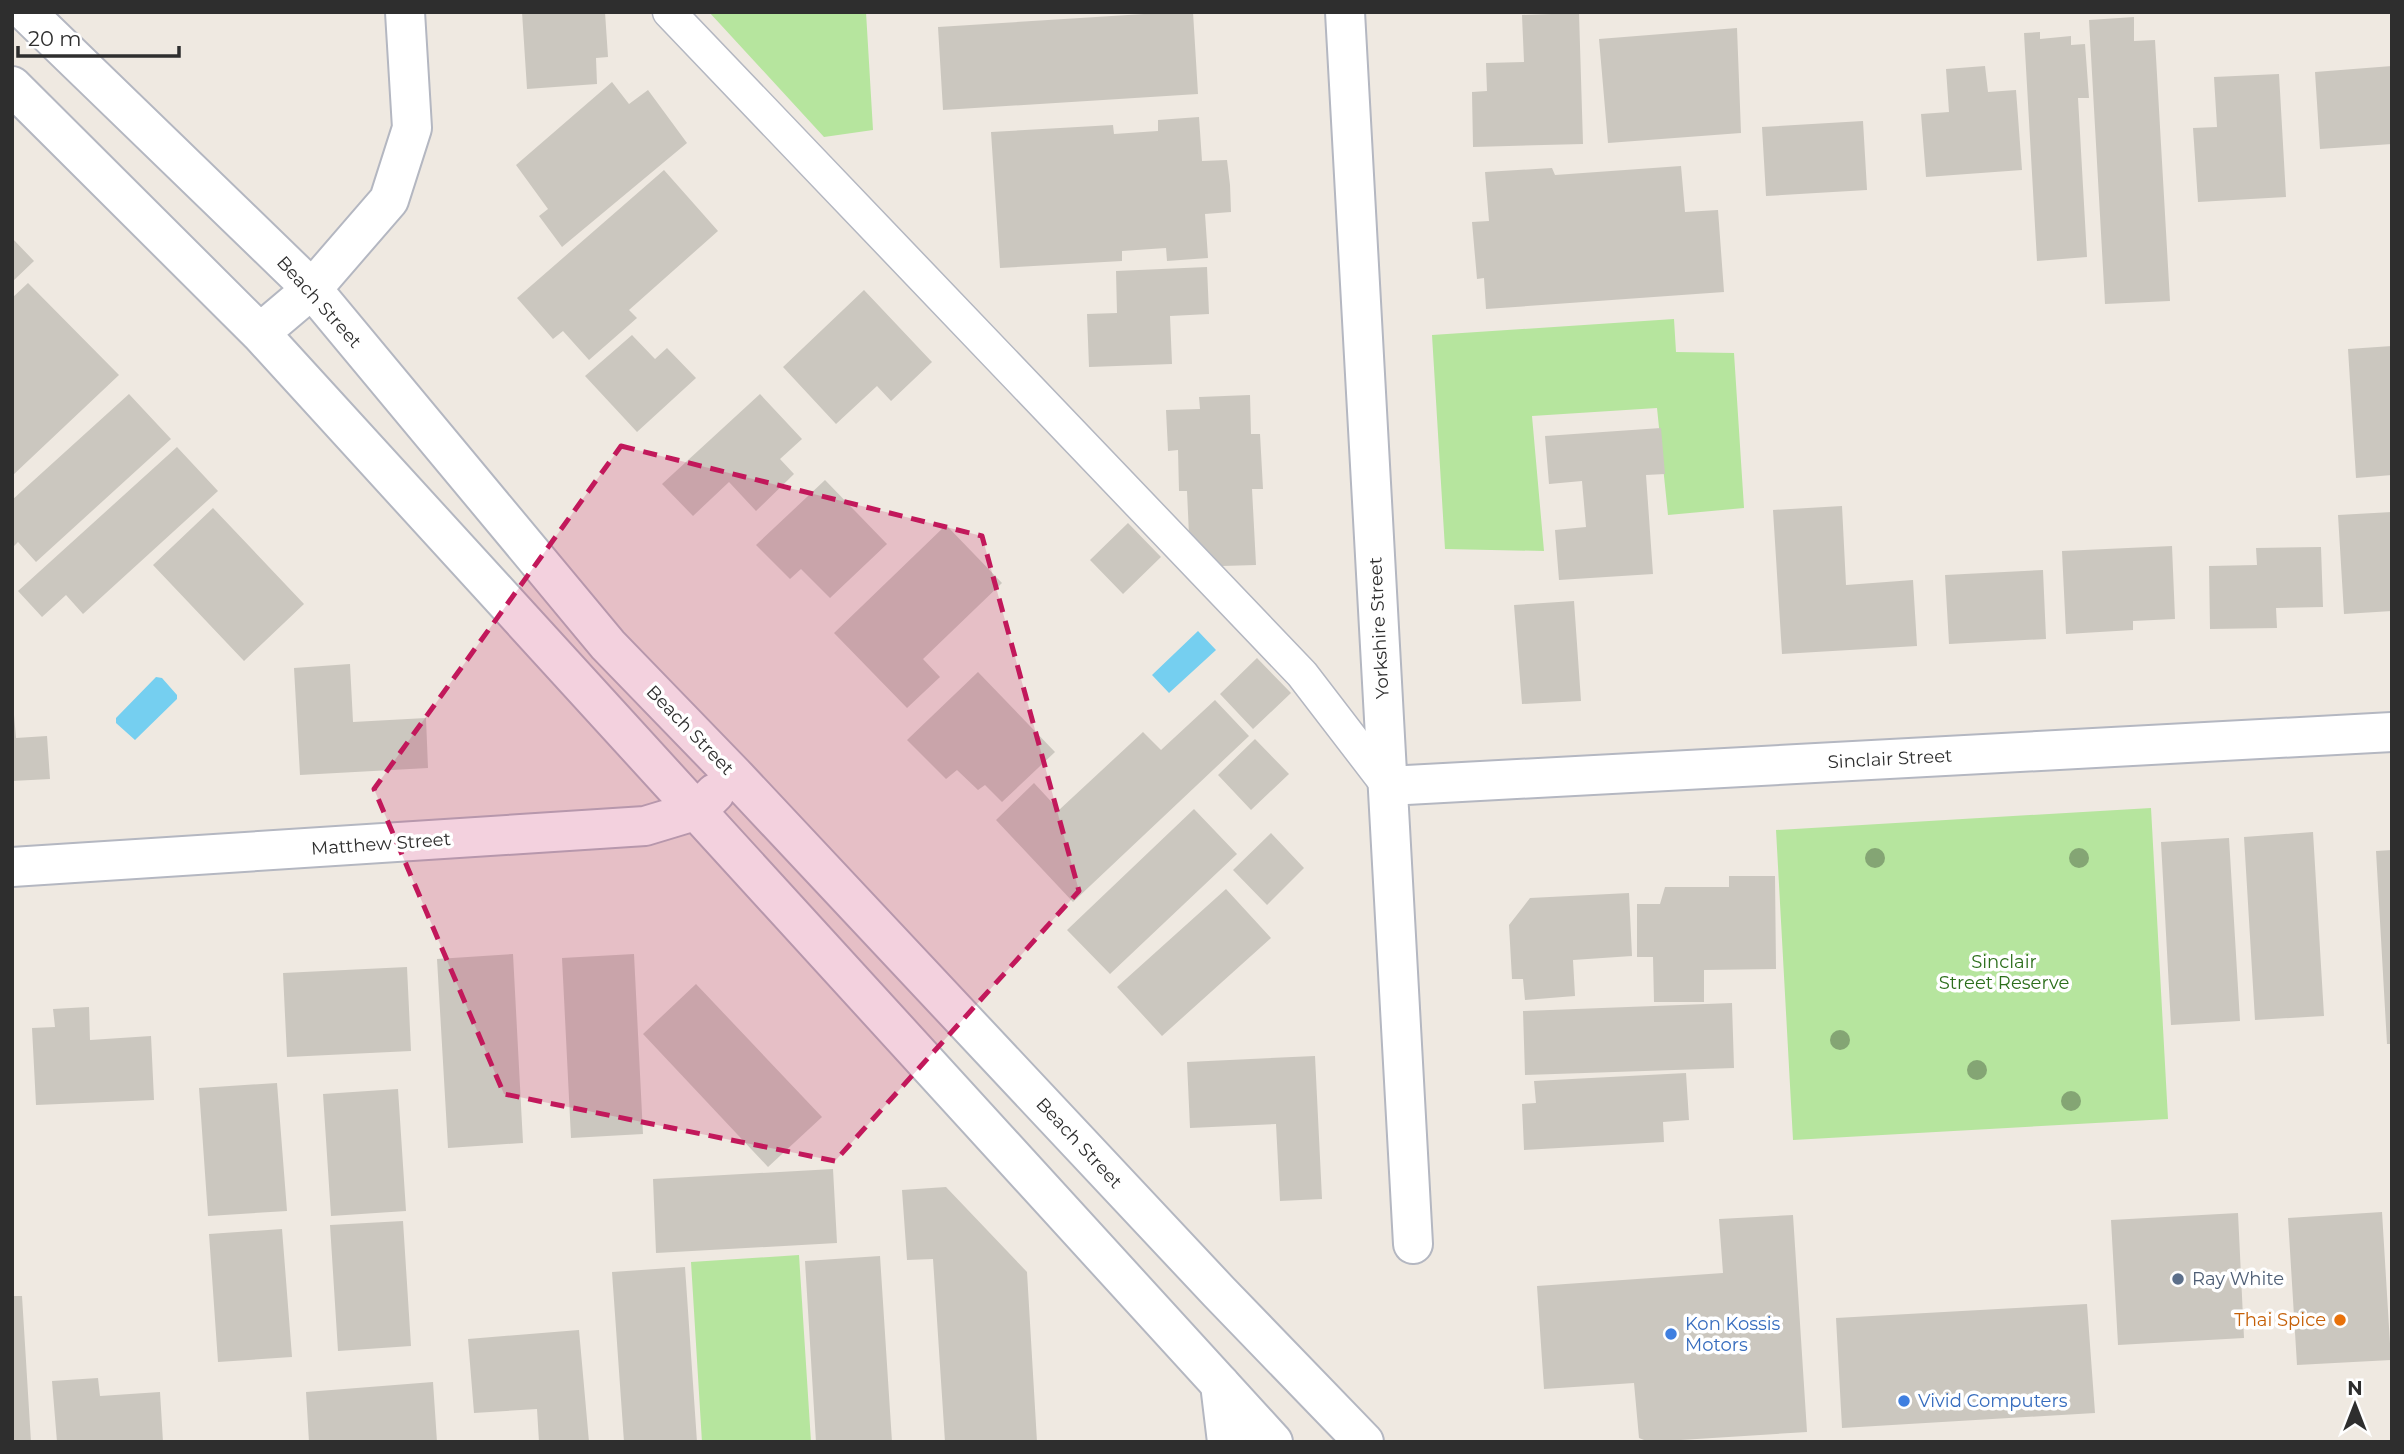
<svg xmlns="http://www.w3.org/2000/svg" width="2404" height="1454" viewBox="0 0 2404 1454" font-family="Montserrat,sans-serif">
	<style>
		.green { fill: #b6e59e }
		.water { fill: #75cff0 }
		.building { fill: #cbc7bf }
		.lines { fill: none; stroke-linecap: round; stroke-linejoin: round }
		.service-casing { stroke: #b4b7c1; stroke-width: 35 }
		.minor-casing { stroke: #b4b7c1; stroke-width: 42 }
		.secondary-casing { stroke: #b4b7c1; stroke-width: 42 }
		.service { stroke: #fff; stroke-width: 32 }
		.minor { stroke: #fff; stroke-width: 38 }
		.secondary { stroke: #fff; stroke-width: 38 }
		.tree { fill: #84a574 }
		.marked { fill: #c2185b; fill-opacity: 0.2; stroke: #c2185b; stroke-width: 5; stroke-dasharray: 14 9; stroke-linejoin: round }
		.service-dot { fill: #5c6f8a; stroke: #fff; stroke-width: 2.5 }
		.food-dot { fill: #e8710a; stroke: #fff; stroke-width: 2.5 }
		.shop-dot { fill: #3f7fe0; stroke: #fff; stroke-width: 2.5 }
		.labels { text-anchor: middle; stroke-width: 7; stroke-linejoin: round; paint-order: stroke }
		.street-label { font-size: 18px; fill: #2e2e2e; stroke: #fff }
		.park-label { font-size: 18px; fill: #2c6e1b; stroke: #fff }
		.service-label { font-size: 18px; fill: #4e5e75; stroke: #fff; text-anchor: start }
		.food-label { font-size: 18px; fill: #c56008; stroke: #fff; text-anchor: end }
		.shop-label { font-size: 18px; fill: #366cbe; stroke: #fff; text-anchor: start }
	</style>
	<rect width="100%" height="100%" fill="#efe9e1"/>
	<!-- green -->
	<path class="green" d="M 709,12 L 866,12 L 873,130 L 824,137 Z
		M 1674,319 L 1676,352 L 1734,353 L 1744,508 L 1668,515 L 1657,408 L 1532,416 L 1544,551 L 1445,549 L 1432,335 Z
		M 2151,808 L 2168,1119 L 1793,1140 L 1776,830 Z
		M 799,1255 L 811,1442 L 702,1442 L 691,1262 Z"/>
	<!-- water -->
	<path class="water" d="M 1198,631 L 1216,650 L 1169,693 L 1152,675 Z
		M 156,677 L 162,678 L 177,695 L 177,699 L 135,740 L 116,723 L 116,718 Z"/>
	<!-- building -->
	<path class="building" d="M 522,12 L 605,12 L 608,57 L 596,58 L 597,84 L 527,89 Z
		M 1176,12 L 1193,12 L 1198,94 L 943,110 L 938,27 Z
		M 1579,13 L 1583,144 L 1473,147 L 1472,92 L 1487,91 L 1486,63 L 1524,62 L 1522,15 Z
		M 2134,17 L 2134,41 L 2155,40 L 2170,301 L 2105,304 L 2089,20 Z
		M 1737,28 L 1741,133 L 1608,143 L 1599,39 Z
		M 2040,32 L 2040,39 L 2071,36 L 2071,45 L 2085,44 L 2089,98 L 2078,98 L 2087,257 L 2037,261 L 2024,33 Z
		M 1985,66 L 1988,92 L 2016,90 L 2022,170 L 1926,177 L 1921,114 L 1949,112 L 1946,69 Z
		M 2392,66 L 2392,144 L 2320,149 L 2315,72 Z
		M 2279,74 L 2286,197 L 2198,202 L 2193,128 L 2217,127 L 2214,77 Z
		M 612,82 L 629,104 L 648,90 L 687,143 L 562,247 L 539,216 L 548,209 L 516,165 Z
		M 1199,117 L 1202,161 L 1227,160 L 1230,185 L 1231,212 L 1205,214 L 1208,258 L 1167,261 L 1166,248 L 1122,251 L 1122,261 L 1000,268 L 991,132 L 1113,125 L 1114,134 L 1158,131 L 1158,120 Z
		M 1863,121 L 1867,190 L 1766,196 L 1762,127 Z
		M 1681,166 L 1685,212 L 1718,210 L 1724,292 L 1486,309 L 1484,278 L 1477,279 L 1472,222 L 1489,221 L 1485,172 L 1552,168 L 1555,175 Z
		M 664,170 L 718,231 L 629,310 L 637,318 L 589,360 L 563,331 L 553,339 L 517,298 Z
		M 12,238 L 34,261 L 12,282 Z
		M 1207,267 L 1209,314 L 1170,316 L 1172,364 L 1089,367 L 1087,314 L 1117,313 L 1116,271 Z
		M 28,283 L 119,375 L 12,476 L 12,298 Z
		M 864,290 L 932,362 L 891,401 L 877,386 L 836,424 L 783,367 Z
		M 632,335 L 655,359 L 667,348 L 696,378 L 637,432 L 585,376 Z
		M 2392,346 L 2392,475 L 2356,478 L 2348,349 Z
		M 129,394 L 171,439 L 36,562 L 18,542 L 12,548 L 12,500 Z
		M 760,394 L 802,439 L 780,459 L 794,474 L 756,511 L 729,482 L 693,516 L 662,484 Z
		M 1250,395 L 1251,434 L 1260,434 L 1263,489 L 1252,489 L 1256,565 L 1222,566 L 1189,535 L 1187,491 L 1179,491 L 1178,450 L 1168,451 L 1166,410 L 1200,409 L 1199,397 Z
		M 1661,428 L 1665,474 L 1646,475 L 1653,574 L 1559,580 L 1555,530 L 1586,527 L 1582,481 L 1549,484 L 1545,436 Z
		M 177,447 L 218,491 L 83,614 L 66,595 L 42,617 L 18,591 Z
		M 825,480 L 887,544 L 830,598 L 801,569 L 790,579 L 756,545 Z
		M 1842,506 L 1846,585 L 1913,580 L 1917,646 L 1782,654 L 1773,510 Z
		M 213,508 L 304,604 L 244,661 L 153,565 Z
		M 2392,512 L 2392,611 L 2344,614 L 2338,515 Z
		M 1128,523 L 1161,557 L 1123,594 L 1090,560 Z
		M 946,525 L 1002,583 L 923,659 L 940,677 L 907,708 L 834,633 Z
		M 2172,546 L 2175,619 L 2133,621 L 2133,630 L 2066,634 L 2062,551 Z
		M 2321,547 L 2323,607 L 2276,608 L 2277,628 L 2210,629 L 2209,566 L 2257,565 L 2256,548 Z
		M 2043,570 L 2046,639 L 1949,644 L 1945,575 Z
		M 1574,601 L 1581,701 L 1522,704 L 1514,605 Z
		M 1257,658 L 1291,693 L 1253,729 L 1220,694 Z
		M 350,664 L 353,722 L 426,718 L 428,768 L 300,775 L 294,668 Z
		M 978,672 L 1055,752 L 1002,802 L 985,785 L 978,790 L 957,770 L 946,779 L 907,740 Z
		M 1215,700 L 1249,736 L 1073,902 L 996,820 L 1034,783 L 1059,810 L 1143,732 L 1161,750 Z
		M 12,715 L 14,715 L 16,738 L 47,736 L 50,779 L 12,781 Z
		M 1255,739 L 1289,774 L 1251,810 L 1218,775 Z
		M 1194,809 L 1237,854 L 1110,974 L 1067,930 Z
		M 2313,832 L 2324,1016 L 2255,1020 L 2244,837 Z
		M 1271,833 L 1304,868 L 1267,905 L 1233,870 Z
		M 2229,838 L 2240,1021 L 2171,1025 L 2161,842 Z
		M 2392,850 L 2392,1044 L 2387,1044 L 2376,851 Z
		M 1729,876 L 1775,876 L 1776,969 L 1704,970 L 1704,1002 L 1654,1002 L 1653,957 L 1637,957 L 1637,904 L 1660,904 L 1665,887 L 1729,887 Z
		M 1226,889 L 1271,938 L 1162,1036 L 1117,987 Z
		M 1629,893 L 1632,956 L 1573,960 L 1575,996 L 1525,1000 L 1523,979 L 1512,979 L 1509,925 L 1530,898 Z
		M 513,954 L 523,1143 L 448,1148 L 437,959 Z
		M 634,954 L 643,1134 L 571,1138 L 562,958 Z
		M 407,967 L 411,1051 L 287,1057 L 283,973 Z
		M 696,984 L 822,1117 L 768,1167 L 643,1034 Z
		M 1732,1003 L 1734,1068 L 1525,1075 L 1523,1011 Z
		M 89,1007 L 90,1040 L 151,1036 L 154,1100 L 36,1105 L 32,1028 L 55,1027 L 53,1009 Z
		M 1315,1056 L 1322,1199 L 1280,1201 L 1276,1124 L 1190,1128 L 1187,1062 Z
		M 1686,1073 L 1689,1120 L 1663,1122 L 1664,1142 L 1524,1150 L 1522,1104 L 1536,1103 L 1534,1081 Z
		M 277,1083 L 287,1211 L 208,1216 L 199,1088 Z
		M 398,1089 L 406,1211 L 331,1216 L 323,1094 Z
		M 833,1169 L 837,1243 L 656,1253 L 653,1179 Z
		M 946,1187 L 1027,1272 L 1037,1442 L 945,1442 L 933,1259 L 907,1260 L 902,1190 Z
		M 2382,1212 L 2391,1360 L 2297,1365 L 2288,1218 Z
		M 2238,1213 L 2244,1338 L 2118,1345 L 2111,1220 Z
		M 1793,1215 L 1807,1432 L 1649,1442 L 1639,1438 L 1634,1383 L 1544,1389 L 1537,1286 L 1723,1273 L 1719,1219 Z
		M 403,1221 L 411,1346 L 338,1351 L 330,1225 Z
		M 282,1229 L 292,1357 L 218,1362 L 209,1234 Z
		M 880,1256 L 892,1442 L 816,1442 L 805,1261 Z
		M 685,1267 L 697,1442 L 624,1442 L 612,1272 Z
		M 12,1296 L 22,1296 L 31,1442 L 12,1442 Z
		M 2087,1304 L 2095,1413 L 1842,1428 L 1836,1318 Z
		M 579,1330 L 589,1442 L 539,1442 L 537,1409 L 474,1413 L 468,1339 Z
		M 98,1378 L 100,1396 L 160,1392 L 163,1442 L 57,1442 L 52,1381 Z
		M 433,1382 L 437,1442 L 309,1442 L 306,1392 Z"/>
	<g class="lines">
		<defs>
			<path id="service" d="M 669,12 L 1302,674 L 1388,786"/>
			<path id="minor" d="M 26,12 L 312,289 L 608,645 L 734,775 L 1219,1292 L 1364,1442
				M 1345,12 L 1413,1244
				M 12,86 L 260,333 L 1273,1442
				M 260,333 L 312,289 L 389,200 L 412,128 L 405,12
				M 1388,786 L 2392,732
				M 12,867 L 645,826 L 698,810 L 715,793"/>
			<path id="secondary" d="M 1220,1384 L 1227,1442"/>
		</defs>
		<!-- service casing -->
		<use href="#service" class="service-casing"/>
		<!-- minor casing -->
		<use href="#minor" class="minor-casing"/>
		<!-- secondary casing -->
		<use href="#secondary" class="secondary-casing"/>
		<!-- service -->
		<use href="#service" class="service"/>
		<!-- minor -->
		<use href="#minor" class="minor"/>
		<!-- secondary -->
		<use href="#secondary" class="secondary"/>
	</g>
	<!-- trees -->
	<g class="tree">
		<circle cx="1875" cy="858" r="10"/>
		<circle cx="2079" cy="858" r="10"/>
		<circle cx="1840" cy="1040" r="10"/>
		<circle cx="1977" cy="1070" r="10"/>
		<circle cx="2071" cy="1101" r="10"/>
	</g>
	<!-- marked area -->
	<path class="marked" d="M 621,446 L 982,536 L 1079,891 L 835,1161 L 504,1094 L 374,789 Z"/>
	<!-- markers -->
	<circle class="service-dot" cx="2178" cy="1279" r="7"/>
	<circle class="food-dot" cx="2340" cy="1320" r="7"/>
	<g class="shop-dot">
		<circle cx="1671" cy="1334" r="7"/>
		<circle cx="1904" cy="1401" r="7"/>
	</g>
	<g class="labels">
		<!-- street labels -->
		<g class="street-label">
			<text transform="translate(319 302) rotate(48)" y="6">Beach Street</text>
			<text transform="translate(1379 628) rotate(-93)" y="6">Yorkshire Street</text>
			<text transform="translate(690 730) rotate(46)" y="6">Beach Street</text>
			<text transform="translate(1890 759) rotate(-3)" y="6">Sinclair Street</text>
			<text transform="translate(381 844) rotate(-4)" y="6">Matthew Street</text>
			<text transform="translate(1079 1143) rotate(47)" y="6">Beach Street</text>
		</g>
		<!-- park labels -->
		<g class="park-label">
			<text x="2004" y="968">Sinclair<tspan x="2004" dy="21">Street Reserve</tspan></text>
		</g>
		<!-- service labels -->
		<g class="service-label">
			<text x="2192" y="1285">Ray White</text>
		</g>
		<!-- food labels -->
		<g class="food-label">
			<text x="2326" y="1326">Thai Spice</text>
		</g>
		<!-- shop labels -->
		<g class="shop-label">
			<text x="1685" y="1330">Kon Kossis<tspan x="1685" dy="21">Motors</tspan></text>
			<text x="1918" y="1407">Vivid Computers</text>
		</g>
	</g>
	<!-- border -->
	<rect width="2404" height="1454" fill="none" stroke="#2e2e2e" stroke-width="28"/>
	<!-- north arrow -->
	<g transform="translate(2355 1405)" stroke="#ffffff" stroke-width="5" paint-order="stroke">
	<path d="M0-5L12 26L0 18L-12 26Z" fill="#2e2e2e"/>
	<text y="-10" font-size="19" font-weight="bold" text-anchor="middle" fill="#2e2e2e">N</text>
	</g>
	<!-- scale -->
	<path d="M18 46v10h161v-10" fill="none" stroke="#2e2e2e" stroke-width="3.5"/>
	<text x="28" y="46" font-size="21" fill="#2e2e2e" stroke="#ffffff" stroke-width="5" paint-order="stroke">20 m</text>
</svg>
